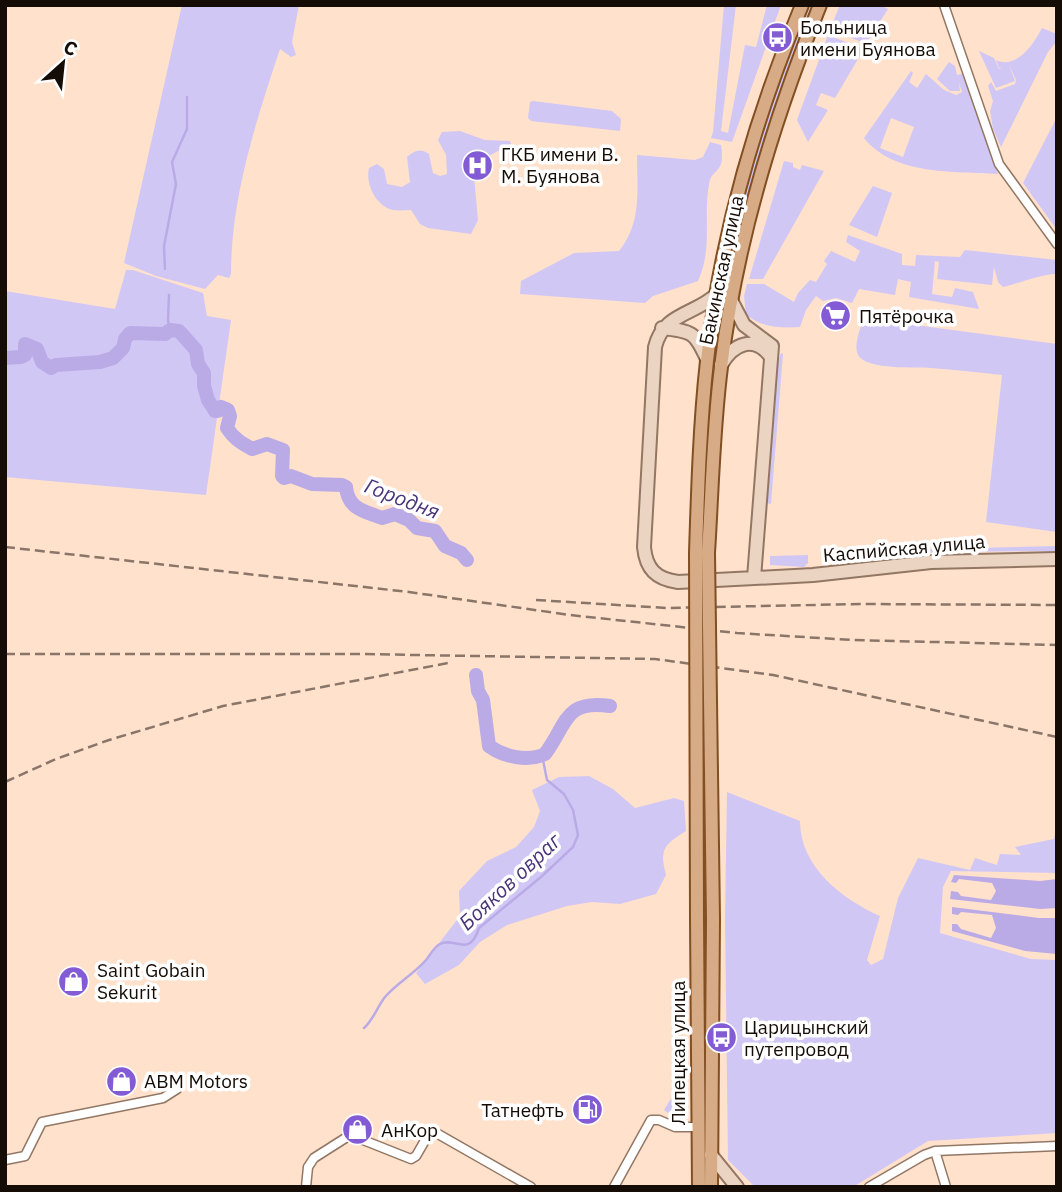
<svg xmlns="http://www.w3.org/2000/svg" width="1062" height="1192" viewBox="0 0 1062 1192" font-family="'IBM Plex Sans',sans-serif">
	<style>
		.green { fill: #d1c7f5; fill-rule: evenodd }
		.water { fill: #baabe7 }
		.lines { fill: none; stroke-linecap: round; stroke-linejoin: round }
		.stream { stroke: #baabe7; stroke-width: 2.5 }
		.river { stroke: #baabe7; stroke-width: 14 }
		.street-casing { stroke: #927764; stroke-width: 11 }
		.secondary-casing { stroke: #927764; stroke-width: 16 }
		.primary-casing { stroke: #824f23; stroke-width: 16 }
		.street { stroke: #fff; stroke-width: 8 }
		.secondary { stroke: #ebd5c2; stroke-width: 12 }
		.primary { stroke: #d7ab85; stroke-width: 12 }
		.rail { stroke: #8a7669; stroke-width: 2.5; stroke-dasharray: 10 5; stroke-linecap: butt }
		.primary-bridge-casing { stroke: #824f23; stroke-width: 16; stroke-linecap: butt }
		.primary-bridge { stroke: #d7ab85; stroke-width: 12 }
		.labels { text-anchor: middle; stroke-width: 7; stroke-linejoin: round; paint-order: stroke }
		.poi-label { font-size: 19px; fill: #160c06; stroke: #fff; text-anchor: start }
		.street-label { font-size: 19px; fill: #160c06; stroke: #fff }
		.water-label { font-size: 21px; font-style: italic; fill: #493379; stroke: #fff }
	</style>
	<rect width="100%" height="100%" fill="#ffe1cc"/>
	<!-- green -->
	<path class="green" d="M 182,5 L 299,5 L 292,42 L 296,55 L 291,57 L 280,49 C 256,121 231,197 231,274 L 229,278 L 218,275 L 205,289 L 156,276 L 124,263 Z
		M 724,5 L 736,5 L 721,131 L 728,133 L 745,45 L 756,47 L 767,5 L 781,5 L 732,142 L 711,138 L 713,132 Z
		M 808,5 L 811,5 C 774,98 747,192 725,290 L 722,289 C 743,192 770,98 808,5 Z
		M 840,5 L 880,5 L 888,9 L 866,44 L 830,29 Z
		M 1042,28 L 1057,34 L 1057,41 L 1048,52 L 1001,147 L 993,129 L 990,111 L 993,101 L 988,86 L 991,82 L 996,91 L 1015,84 L 1016,80 L 1009,65 L 1015,81 L 996,88 L 979,51 L 994,58 L 999,69 L 1002,68 L 999,68 L 996,60 C 1016,70 1034,44 1042,28 Z
		M 828,35 L 864,49 L 835,98 L 821,93 L 816,105 L 828,110 L 808,142 L 797,120 Z
		M 949,62 L 955,66 L 957,75 L 964,73 L 998,174 C 955,171 894,176 864,138 L 911,71 L 913,73 L 909,82 L 917,88 L 926,74 L 944,90 L 956,95 L 962,92 L 959,83 L 960,91 L 950,91 L 937,79 ZM 891,118 L 914,127 L 903,157 L 880,148 Z
		M 533,101 L 612,111 L 621,119 L 620,131 L 531,121 L 528,118 L 530,102 Z
		M 1057,117 L 1057,230 L 1023,183 Z
		M 460,131 L 485,140 L 510,141 L 511,144 L 487,157 L 476,168 L 474,176 L 478,220 L 471,234 L 428,228 L 420,224 L 411,210 C 405,210 398,211 393,210 C 376,206 365,184 369,168 L 377,164 L 384,169 L 387,184 L 402,187 L 410,182 L 407,157 C 415,150 420,148 429,154 L 433,173 L 440,176 L 447,174 L 446,155 L 438,140 L 442,132 Z
		M 710,142 L 721,145 C 726,175 712,167 709,184 C 703,218 713,248 698,281 L 653,296 L 645,303 L 520,294 L 521,281 L 574,253 L 619,251 C 642,222 637,191 637,155 L 695,160 L 703,157 Z
		M 784,161 L 793,163 L 793,167 L 800,170 L 802,165 L 824,171 L 763,279 L 749,279 Z
		M 873,186 L 892,193 L 877,237 L 849,225 Z
		M 848,235 L 902,254 L 902,265 L 915,266 L 916,255 L 960,257 L 965,250 L 1057,260 L 1057,274 C 1044,273 1017,284 1003,287 L 998,282 L 994,267 L 992,285 L 937,279 L 939,262 L 935,261 L 932,294 L 952,297 L 955,288 L 973,292 L 979,309 L 909,297 L 911,282 L 898,279 L 895,295 L 859,289 L 852,303 L 836,298 L 823,301 L 816,296 L 806,310 L 800,327 C 782,328 760,328 746,314 L 744,296 L 747,284 L 764,284 L 794,302 L 798,293 L 810,280 L 816,282 L 827,264 L 824,261 L 831,251 L 855,262 L 860,251 L 846,242 Z
		M 126,270 L 133,270 L 203,293 L 207,316 L 231,320 L 206,495 L 5,477 L 5,291 L 115,309 Z
		M 863,318 L 1057,344 L 1057,532 L 986,522 L 1002,375 C 978,372 955,370 931,368 C 916,367 866,370 858,355 C 853,344 861,329 863,318 Z
		M 781,353 L 783,354 L 771,504 L 766,503 L 776,368 Z
		M 1057,546 L 1057,551 L 939,552 L 889,557 L 888,550 Z
		M 808,555 L 808,563 L 804,567 L 770,565 L 770,556 Z
		M 589,776 L 613,789 L 635,808 L 674,798 L 684,801 L 686,831 C 664,845 659,849 666,875 L 656,894 L 620,904 L 592,902 L 567,906 L 507,925 L 480,942 L 459,965 L 425,984 L 416,973 L 460,916 L 459,891 L 487,861 L 516,847 L 534,827 L 540,811 L 532,790 L 559,777 Z
		M 727,792 L 800,821 C 800,867 842,899 880,916 L 867,960 L 871,965 L 883,959 L 898,898 L 918,858 L 970,870 L 975,858 L 997,865 L 1000,854 L 1021,855 L 1015,847 L 1054,839 L 1057,825 L 1057,873 L 951,871 L 943,887 L 940,933 L 1031,959 L 1057,960 L 1057,1133 L 928,1141 L 853,1187 L 755,1187 L 728,1160 L 725,919 Z
		M 686,1074 L 685,1119 L 675,1118 L 664,1110 Z"/>
	<!-- water -->
	<path class="water" d="M 954,875 L 1040,881 L 1057,879 L 1057,908 L 1040,909 L 950,899 L 951,891 L 958,892 L 961,896 L 991,900 L 996,891 L 992,883 L 959,879 L 956,883 L 951,882 Z
		M 952,907 L 1039,918 L 1057,918 L 1057,954 L 1025,951 L 952,931 L 952,924 L 957,924 L 961,929 L 991,938 L 996,928 L 992,915 L 961,912 L 958,915 L 952,914 Z"/>
	<g class="lines">
		<!-- stream -->
		<path class="stream" d="M 165,269 L 164,246 L 176,184 L 172,162 L 187,129 L 187,97
			M 169,295 L 168,320 L 170,330
			M 364,1028 C 374,1019 377,1007 385,997 C 397,983 414,974 426,960 C 430,955 434,947 440,944 C 455,936 469,959 479,928 L 541,877 L 573,847 L 578,835 L 573,810 L 564,794 L 547,780 L 542,755"/>
		<!-- river -->
		<path class="river" d="M 5,358 L 21,357 L 25,355 L 25,344 L 37,349 L 42,362 L 51,368 L 56,365 L 100,362 L 113,358 L 123,348 L 125,339 L 130,333 L 165,334 L 170,330 L 179,331 L 196,350 L 198,364 L 204,373 L 204,386 L 208,400 L 215,411 L 218,411 L 221,407 L 228,410 L 230,416 L 227,428 C 234,439 242,443 252,449 L 267,444 L 283,450 L 282,476 L 284,478 L 291,476 L 312,484 L 342,485 L 346,487 C 348,509 364,511 382,518 L 395,514 L 409,520 L 417,528 L 435,531 L 445,546 L 461,553 L 467,560
			M 476,675 L 478,691 L 483,700 L 489,746 C 504,757 528,762 545,754 C 567,725 564,699 610,706"/>
		<defs>
			<path id="street" d="M 944,5 L 999,164 L 1057,244
				M 935,1151 L 946,1187
				M 5,1160 L 25,1156 L 42,1122 L 163,1098 L 177,1089
				M 306,1187 L 308,1167 L 314,1158 L 347,1137 L 353,1136 L 411,1159 L 416,1156 L 431,1130 L 531,1187
				M 614,1187 L 651,1120 L 659,1120 L 675,1127 L 697,1127
				M 869,1187 L 924,1155 L 935,1151 L 1057,1146"/>
			<path id="secondary" d="M 717,294 C 695,315 663,313 655,347 L 644,547 C 646,569 656,579 678,582 L 813,575 L 931,562 L 1057,559
				M 732,302 L 744,325 L 772,346 L 754,578
				M 662,328 C 692,331 695,332 707,359
				M 721,365 C 733,344 754,334 771,357
				M 711,1155 L 737,1187"/>
			<path id="primary" d="M 696,553 C 698,489 700,424 707,361 C 720,239 755,118 802,5
				M 708,553 C 712,491 713,429 721,367 C 736,243 773,121 820,5
				M 697,919 L 699,1187
				M 711,1187 L 713,919"/>
		</defs>
		<!-- street casing -->
		<use href="#street" class="street-casing"/>
		<!-- secondary casing -->
		<use href="#secondary" class="secondary-casing"/>
		<!-- primary casing -->
		<use href="#primary" class="primary-casing"/>
		<!-- street -->
		<use href="#street" class="street"/>
		<!-- secondary -->
		<use href="#secondary" class="secondary"/>
		<!-- primary -->
		<use href="#primary" class="primary"/>
		<!-- rail -->
		<path class="rail" d="M 5,547 L 409,592 L 570,615 L 737,633 L 853,640 L 1057,645
			M 536,600 L 667,608 L 860,604 L 1057,605
			M 5,654 L 358,654 L 655,659 L 773,675 L 1057,737
			M 5,782 L 56,759 L 109,740 L 223,706 L 448,663"/>
		<defs>
			<path id="primary-bridge" d="M 696,553 L 697,919
				M 708,553 L 713,919"/>
		</defs>
		<!-- primary-bridge casing -->
		<use href="#primary-bridge" class="primary-bridge-casing"/>
		<!-- primary-bridge -->
		<use href="#primary-bridge" class="primary-bridge"/>
	</g>
	<!-- icons -->
	<defs>
		<symbol id="bus-disc" viewBox="-11 -11 22 22"><circle r="9.5" fill="#835bd5" stroke="#fff"/><path d="M-5-6H5V4H4V6H2V4H-2V6H-4V4H-5ZM-3.5-4V0h7V-4ZM-3.5 1.2v1.5H-2V1.2ZM2 1.2v1.5H3.5V1.2Z" fill="#fff"/></symbol>
		<symbol id="hospital-disc" viewBox="-11 -11 22 22"><circle r="9.5" fill="#835bd5" stroke="#fff"/><path d="M-5-5h3v3.5h4V-5h3V5h-3V1.5h-4V5h-3Z" fill="#fff"/></symbol>
		<symbol id="supermarket-disc" viewBox="-11 -11 22 22"><circle r="9.5" fill="#835bd5" stroke="#fff"/><path d="M-6-5.5h2.5l.6 2H6L4.5 2H-2.5L-4.4-4H-6ZM-1.5 3.2a1.3 1.3 0 1 0 .1 0ZM3 3.2a1.3 1.3 0 1 0 .1 0Z" fill="#fff"/></symbol>
		<symbol id="shop-disc" viewBox="-11 -11 22 22"><circle r="9.5" fill="#835bd5" stroke="#fff"/><path d="M-5-2.5h2.3a2.7 3.5 0 0 1 5.4 0H5L5.5 6h-11ZM-1.5-2.5h3a1.5 2.3 0 0 0-3 0Z" fill="#fff"/></symbol>
		<symbol id="fuel-disc" viewBox="-11 -11 22 22"><circle r="9.5" fill="#835bd5" stroke="#fff"/><path d="M-5.5-6h7V0h2V4h1.3V-2.5L3-4.5l.8-.8L6-3V5H2.5V1h-1V6h-7ZM-4.2-4.7v3.2H.2V-4.7Z" fill="#fff"/></symbol>
	</defs>
	<g fill-rule="evenodd">
		<use href="#bus-disc" x="760" y="20" width="35" height="35"/>
		<use href="#hospital-disc" x="460" y="148" width="35" height="35"/>
		<use href="#supermarket-disc" x="818" y="298" width="35" height="35"/>
		<use href="#shop-disc" x="56" y="964" width="35" height="35"/>
		<use href="#bus-disc" x="704" y="1020" width="35" height="35"/>
		<use href="#shop-disc" x="104" y="1064" width="35" height="35"/>
		<use href="#fuel-disc" x="570" y="1092" width="35" height="35"/>
		<use href="#shop-disc" x="340" y="1112" width="35" height="35"/>
	</g>
	<g class="labels">
		<!-- poi labels -->
		<g class="poi-label">
			<text x="800" y="34">Больница<tspan x="800" dy="22">имени Буянова</tspan></text>
			<text x="501" y="161">ГКБ имени В.<tspan x="501" dy="22">М. Буянова</tspan></text>
			<text x="859" y="323">Пятёрочка</text>
			<text x="97" y="977">Saint Gobain<tspan x="97" dy="22">Sekurit</tspan></text>
			<text x="744" y="1034">Царицынский<tspan x="744" dy="22">путепровод</tspan></text>
			<text x="144" y="1088">ABM Motors</text>
			<text x="564" y="1117" text-anchor="end">Татнефть</text>
			<text x="381" y="1137">АнКор</text>
		</g>
		<!-- street labels -->
		<g class="street-label">
			<text transform="translate(721 270) rotate(-78)" y="7">Бакинская улица</text>
			<text transform="translate(904 548) rotate(-5)" y="7">Каспийская улица</text>
			<text transform="translate(678 1053) rotate(-90)" y="7">Липецкая улица</text>
		</g>
		<!-- water labels -->
		<g class="water-label">
			<text transform="translate(402 499) rotate(21)" y="7">Городня</text>
			<text transform="translate(510 882) rotate(-43)" y="7">Бояков овраг</text>
		</g>
	</g>
	<!-- border -->
	<rect width="1062" height="1192" fill="none" stroke="#160c06" stroke-width="14"/>
	<!-- north arrow -->
	<g transform="translate(63 63) rotate(27)" stroke="#ffffff" stroke-width="5" paint-order="stroke">
	<path d="M0-5L12 26L0 18L-12 26Z" fill="#160c06"/>
	<text y="-10" font-size="19" font-weight="bold" text-anchor="middle" fill="#160c06">С</text>
	</g>
</svg>
